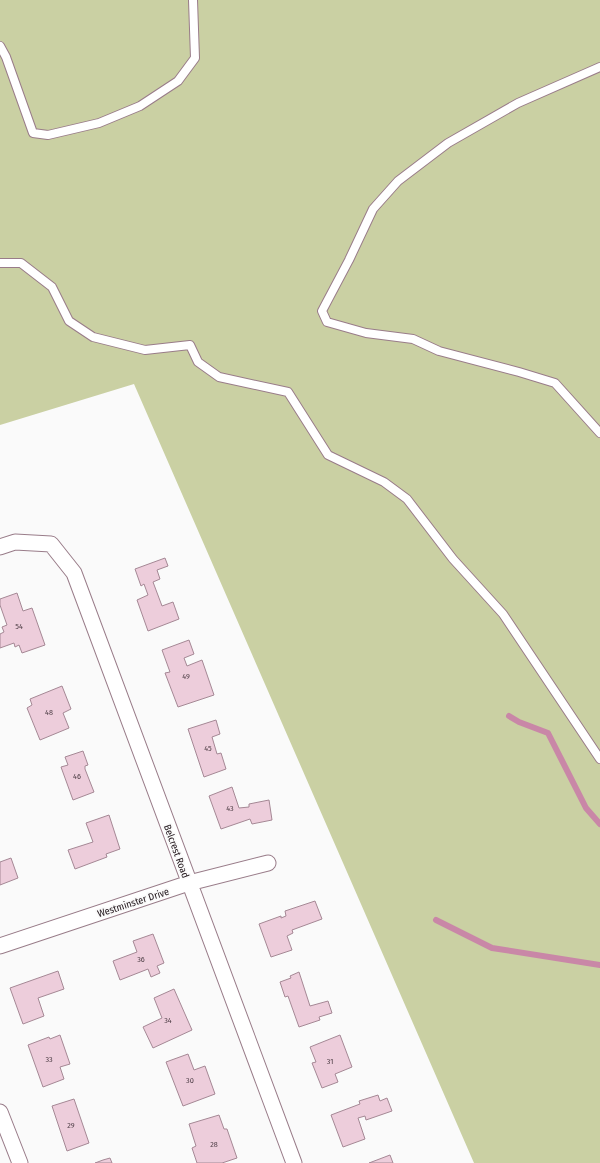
<svg xmlns="http://www.w3.org/2000/svg" width="600" height="1163" viewBox="0 0 600 1163" font-family="'Fira Sans Condensed',sans-serif">
	<style>
		.grass { fill: #cad0a3 }
		.lines { fill: none; stroke-linecap: round; stroke-linejoin: round }
		.stream { stroke: #c987a7; stroke-width: 6 }
		.building { fill: #edcddb; stroke: #a58895 }
		.service-casing { stroke: #997c89; stroke-width: 10 }
		.minor-casing { stroke: #997c89; stroke-width: 17 }
		.service { stroke: #fff; stroke-width: 8 }
		.minor { stroke: #fff; stroke-width: 15 }
		.labels { text-anchor: middle; stroke-width: 3.5; stroke-linejoin: round; paint-order: stroke }
		.number-label { font-size: 8px; fill: #52424a }
		.street-label { font-size: 10px; fill: #1f1419; stroke: #fafafa }
	</style>
	<rect width="100%" height="100%" fill="#fafafa"/>
	<!-- grass -->
	<path class="grass" d="M 0,0 L 600,0 L 600,1163 L 474,1163 L 134,384 L 0,425 Z"/>
	<g class="lines">
		<!-- stream -->
		<path class="stream" d="M 509,716 L 519,722 L 548,733 L 586,808 L 600,824
			M 436,920 L 492,948 L 600,965"/>
	</g>
	<!-- building -->
	<path class="building" d="M 165,558 L 168,566 L 157,570 L 160,579 L 153,582 L 162,606 L 173,602 L 179,619 L 148,631 L 137,600 L 148,595 L 144,584 L 141,586 L 135,569 Z
		M 17,593 L 23,611 L 32,608 L 45,645 L 22,653 L 19,645 L 15,647 L 14,643 L 0,648 L 0,634 L 4,632 L 2,627 L 7,625 L 0,605 L 0,599 Z
		M 189,640 L 194,654 L 184,658 L 187,666 L 202,660 L 214,695 L 178,707 L 165,673 L 170,672 L 162,650 Z
		M 62,686 L 71,709 L 63,713 L 69,728 L 40,740 L 27,708 L 32,705 L 30,699 Z
		M 216,720 L 220,734 L 212,737 L 217,754 L 221,753 L 226,769 L 204,777 L 188,729 Z
		M 83,751 L 88,765 L 85,766 L 85,769 L 94,792 L 73,800 L 61,767 L 68,765 L 65,757 Z
		M 232,787 L 239,808 L 249,807 L 249,804 L 269,800 L 272,820 L 252,824 L 250,819 L 221,829 L 209,796 Z
		M 109,815 L 120,849 L 106,854 L 107,857 L 75,869 L 68,850 L 93,842 L 86,823 Z
		M 11,858 L 18,878 L 0,885 L 0,862 Z
		M 315,901 L 322,919 L 292,930 L 293,933 L 287,936 L 292,950 L 271,957 L 259,924 L 281,916 L 281,918 L 286,916 L 285,911 Z
		M 153,934 L 164,963 L 157,966 L 160,973 L 151,977 L 148,969 L 120,980 L 113,961 L 137,952 L 133,941 Z
		M 58,971 L 64,989 L 38,998 L 44,1016 L 23,1024 L 10,988 Z
		M 299,972 L 310,1006 L 328,1001 L 332,1013 L 319,1017 L 320,1020 L 299,1027 L 288,996 L 285,997 L 280,982 L 291,978 L 290,976 Z
		M 174,989 L 192,1030 L 153,1048 L 143,1027 L 162,1018 L 154,998 Z
		M 60,1035 L 70,1064 L 60,1067 L 64,1079 L 43,1087 L 28,1045 L 49,1037 L 50,1039 Z
		M 340,1035 L 352,1067 L 335,1074 L 338,1082 L 322,1088 L 312,1063 L 316,1062 L 310,1047 Z
		M 188,1054 L 194,1070 L 205,1066 L 215,1094 L 183,1106 L 166,1062 Z
		M 378,1095 L 380,1101 L 387,1098 L 392,1111 L 366,1120 L 365,1116 L 358,1118 L 365,1139 L 343,1147 L 331,1115 L 360,1104 L 359,1101 Z
		M 74,1099 L 89,1143 L 67,1151 L 52,1106 Z
		M 219,1115 L 224,1129 L 227,1129 L 237,1158 L 222,1163 L 197,1163 L 192,1148 L 196,1146 L 189,1124 Z
		M 390,1155 L 393,1163 L 369,1163 Z
		M 110,1158 L 112,1163 L 95,1163 L 103,1160 Z"/>
	<g class="lines">
		<defs>
			<path id="service" d="M 0,46 L 6,57 L 33,133 L 48,135 L 99,123 L 140,106 L 178,81 L 195,58 L 193,0
				M 600,67 L 518,103 L 448,143 L 398,181 L 373,209 L 349,260 L 322,311 L 327,322 L 366,333 L 413,339 L 439,351 L 519,372 L 555,383 L 600,433
				M 0,263 L 21,263 L 52,287 L 69,321 L 93,337 L 145,350 L 190,345 L 198,362 L 219,377 L 288,392 L 328,455 L 384,482 L 407,499 L 453,559 L 503,614 L 600,759"/>
			<path id="minor" d="M 0,547 L 15,542 L 51,544 L 74,573 L 294,1163
				M 0,946 L 189,883 L 268,863
				M 0,1112 L 20,1163"/>
		</defs>
		<!-- service casing -->
		<use href="#service" class="service-casing"/>
		<!-- minor casing -->
		<use href="#minor" class="minor-casing"/>
		<!-- service -->
		<use href="#service" class="service"/>
		<!-- minor -->
		<use href="#minor" class="minor"/>
	</g>
	<g class="labels">
		<!-- number labels -->
		<g class="number-label">
			<text x="19" y="629">54</text>
			<text x="186" y="679">49</text>
			<text x="49" y="715">48</text>
			<text x="208" y="751">45</text>
			<text x="77" y="779">46</text>
			<text x="230" y="811">43</text>
			<text x="141" y="962">36</text>
			<text x="168" y="1023">34</text>
			<text x="49" y="1062">33</text>
			<text x="330" y="1064">31</text>
			<text x="190" y="1083">30</text>
			<text x="71" y="1128">29</text>
			<text x="214" y="1147">28</text>
		</g>
		<!-- street labels -->
		<g class="street-label">
			<text transform="translate(177 851) rotate(70)" y="4">Belcrest Road</text>
			<text transform="translate(133 902) rotate(-18)" y="4">Westminster Drive</text>
		</g>
	</g>
</svg>
